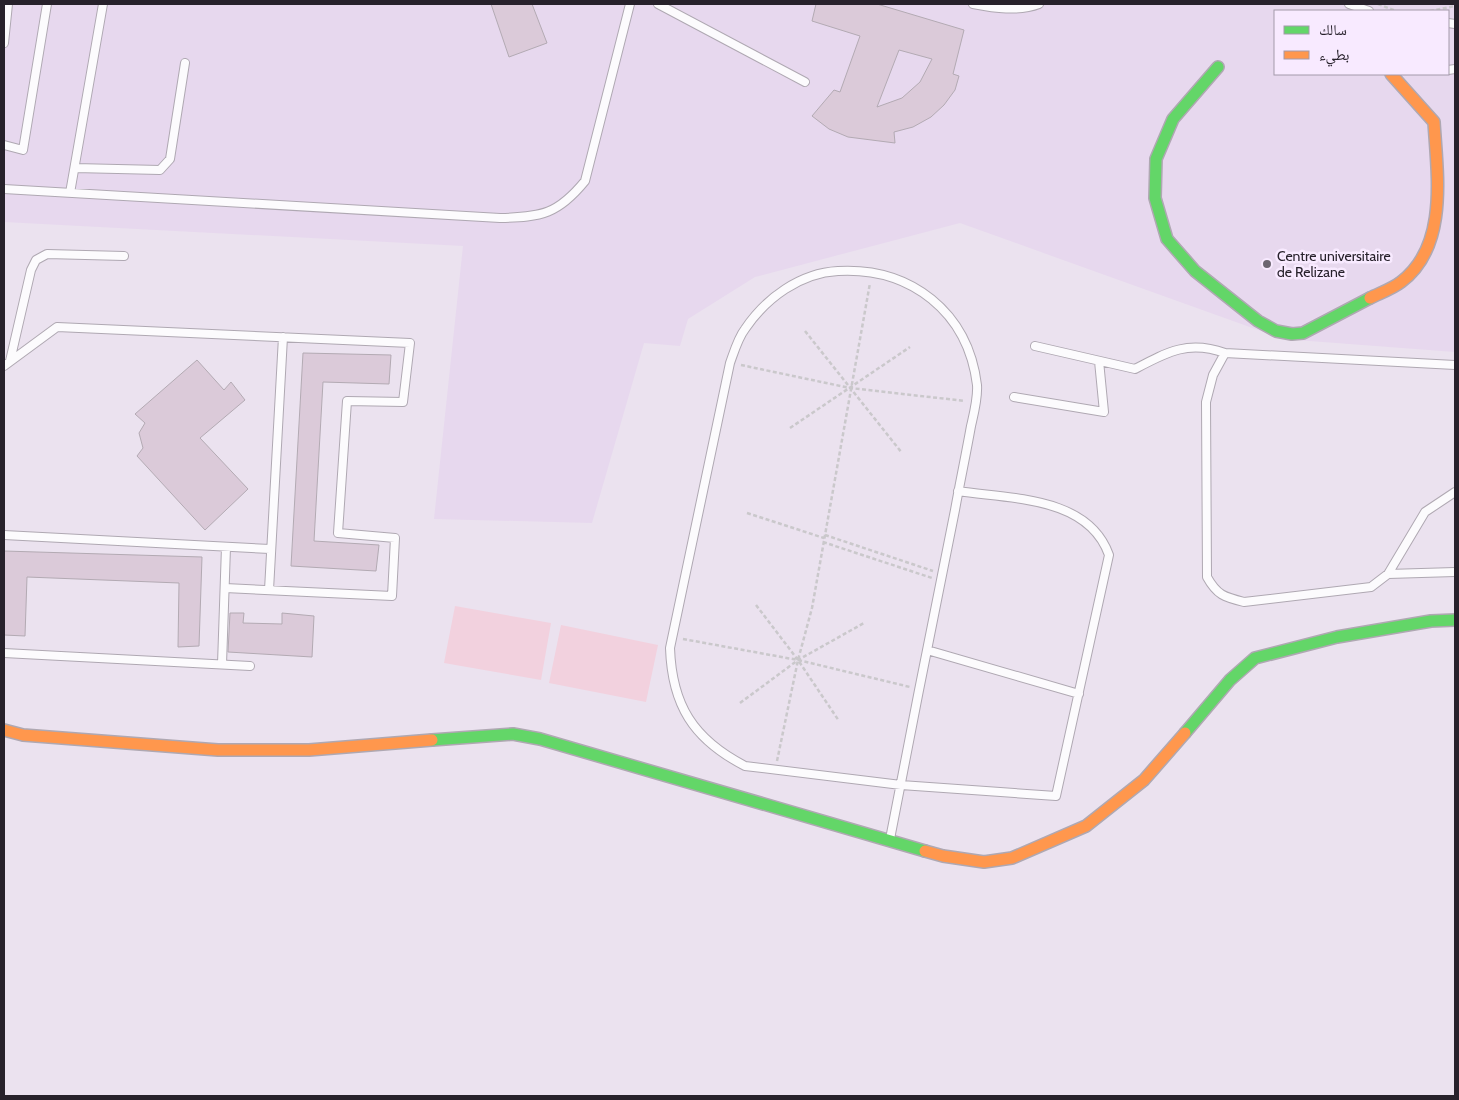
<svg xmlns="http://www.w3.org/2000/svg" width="1459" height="1100" viewBox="0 0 1459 1100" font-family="Cabin,'Noto Naskh Arabic',sans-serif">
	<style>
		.built { fill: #e7d8ee; fill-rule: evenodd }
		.green { fill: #f2d1de }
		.building { fill: #dbcad9; stroke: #b3aab3; fill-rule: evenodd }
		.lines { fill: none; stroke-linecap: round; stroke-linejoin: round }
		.lane-casing { stroke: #afa8b2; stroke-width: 10 }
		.fast-casing { stroke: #afa8b2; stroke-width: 14 }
		.slow-casing { stroke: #afa8b2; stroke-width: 14 }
		.path { stroke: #cac8cb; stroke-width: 2.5; stroke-dasharray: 4 2.5; stroke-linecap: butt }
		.lane { stroke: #fcfbfd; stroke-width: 8 }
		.fast { stroke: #63d668; stroke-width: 11 }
		.slow { stroke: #ff974d; stroke-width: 11 }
		.poi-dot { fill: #6c6570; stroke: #f8eaff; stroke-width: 2 }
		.labels { text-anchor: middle; stroke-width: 5; stroke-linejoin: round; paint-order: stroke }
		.poi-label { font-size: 14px; fill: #27212b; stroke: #f8eaff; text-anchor: start }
	</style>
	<rect width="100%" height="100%" fill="#ebe2ef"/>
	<!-- built -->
	<path class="built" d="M 4,4 L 1455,4 L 1455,352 L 1283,339 L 960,223 L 755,277 L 688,319 L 680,346 L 644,343 L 592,523 L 434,519 L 463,246 L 4,222 ZM 1275,11 L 1448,11 L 1448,74 L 1275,74 Z"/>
	<!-- green -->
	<path class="green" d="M 455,606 L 551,623 L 541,680 L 444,663 Z
		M 561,625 L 658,645 L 646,702 L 549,683 Z"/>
	<!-- building -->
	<path class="building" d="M 491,4 L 532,4 L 547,43 L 509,57 Z
		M 816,4 L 877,4 L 964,30 L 953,74 L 959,76 L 955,90 L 944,105 L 931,117 L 913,127 L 894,132 L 895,143 L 848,137 L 829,129 L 812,116 L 834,90 L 840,92 L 860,36 L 812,21 ZM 899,50 L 932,59 L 920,82 L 902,98 L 877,107 Z
		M 303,353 L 391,355 L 389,384 L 323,382 L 314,541 L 379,545 L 376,571 L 291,566 Z
		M 197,360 L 224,390 L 231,382 L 245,400 L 200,438 L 248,489 L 205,530 L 137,456 L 143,448 L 139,433 L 145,423 L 135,414 Z
		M 4,551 L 202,557 L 199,646 L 178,647 L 179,583 L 27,577 L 25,636 L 4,635 Z
		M 230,613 L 244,613 L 243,623 L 282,624 L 282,613 L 314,616 L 312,657 L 228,652 Z"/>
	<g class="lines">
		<defs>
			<path id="lane" d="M 658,4 L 805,82
				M 973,4 C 994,8 1018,12 1039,4
				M 1349,4 L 1369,11
				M 1448,23 L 1455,24
				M 4,43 L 8,4
				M 1448,70 L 1455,69
				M 4,145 L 23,150 L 47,4
				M 75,168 L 160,170 L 170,159 L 185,63
				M 4,189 L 500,218 C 542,217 558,214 585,181 L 630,4
				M 70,193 L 103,4
				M 1035,346 L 1135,369 C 1167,352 1188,340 1225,353
				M 10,361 L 31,270 L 36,260 L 47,254 L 124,256
				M 1455,365 L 1225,353 L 1213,375 L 1206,402 L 1207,577 C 1217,595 1224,597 1244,602 L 1371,587 L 1388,574 L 1455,572
				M 4,366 L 57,327 L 410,343 L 403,402 L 347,401 L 338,533 L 395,538 L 392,596 L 225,588
				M 1014,397 L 1104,412 L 1099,361
				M 4,535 L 270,549
				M 1388,574 L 1425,512 L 1455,492
				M 269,590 L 283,337
				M 927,650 L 1079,694
				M 4,653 L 250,666
				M 222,664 L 226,547
				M 890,839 C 911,729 933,620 955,510 C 960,482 966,454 971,426 C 974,413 978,398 977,385 C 968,312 911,267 838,271 C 800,273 766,298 745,329 C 738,338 734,352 730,363 L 670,648 C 672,705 693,739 745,766 L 901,785 L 1056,796 L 1109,555 C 1088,496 1010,499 958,491"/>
			<path id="fast" d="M 1218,67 L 1173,119 L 1156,159 L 1155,198 L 1167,239 L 1195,271 L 1258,321 L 1276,331 L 1292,334 L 1303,333 L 1370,298
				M 1185,733 L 1230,680 L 1255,658 L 1337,637 L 1431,621 L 1455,620
				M 432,740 L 513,734 L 540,739 L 925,851"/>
			<path id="slow" d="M 1370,298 C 1380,293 1392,289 1401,282 C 1449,246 1437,173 1434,122 L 1391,74
				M 4,730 L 23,735 L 218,750 L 309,750 L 432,740
				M 925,851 L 943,856 L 984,862 L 1012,858 L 1086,826 L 1144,780 L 1185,733"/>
		</defs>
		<!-- lane casing -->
		<use href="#lane" class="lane-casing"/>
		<!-- fast casing -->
		<use href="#fast" class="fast-casing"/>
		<!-- slow casing -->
		<use href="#slow" class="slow-casing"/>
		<!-- path -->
		<path class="path" d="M 1378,4 L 1396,11
			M 1430,11 L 1455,6
			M 805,331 L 902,453
			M 741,365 L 850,388 L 965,401
			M 790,428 L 910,347
			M 747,513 L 824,538
			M 825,535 L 933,571
			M 823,542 L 932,578
			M 756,605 L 798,660 L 839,721
			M 683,639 L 798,660 L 910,687
			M 740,703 L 798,660 L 864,623
			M 777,761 L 798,660 L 812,608 L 870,283"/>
		<!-- lane -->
		<use href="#lane" class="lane"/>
		<!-- fast -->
		<use href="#fast" class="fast"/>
		<!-- slow -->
		<use href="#slow" class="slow"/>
	</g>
	<!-- markers -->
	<circle class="poi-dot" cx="1267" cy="264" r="5"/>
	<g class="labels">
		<!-- poi labels -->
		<g class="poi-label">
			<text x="1277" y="261">Centre universitaire<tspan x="1277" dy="16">de Relizane</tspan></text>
		</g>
	</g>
	<!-- border -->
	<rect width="1459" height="1100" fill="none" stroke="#27212b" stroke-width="10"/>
	<!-- legend -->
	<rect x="1274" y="10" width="175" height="65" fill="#f8eaff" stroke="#a49aaa"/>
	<rect x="1284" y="26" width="25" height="8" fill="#63d668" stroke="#a49aaa"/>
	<text x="1319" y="35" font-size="15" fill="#27212b">سالك</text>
	<rect x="1284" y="51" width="25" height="8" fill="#ff974d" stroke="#a49aaa"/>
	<text x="1319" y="60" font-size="15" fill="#27212b">بطيء</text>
</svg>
